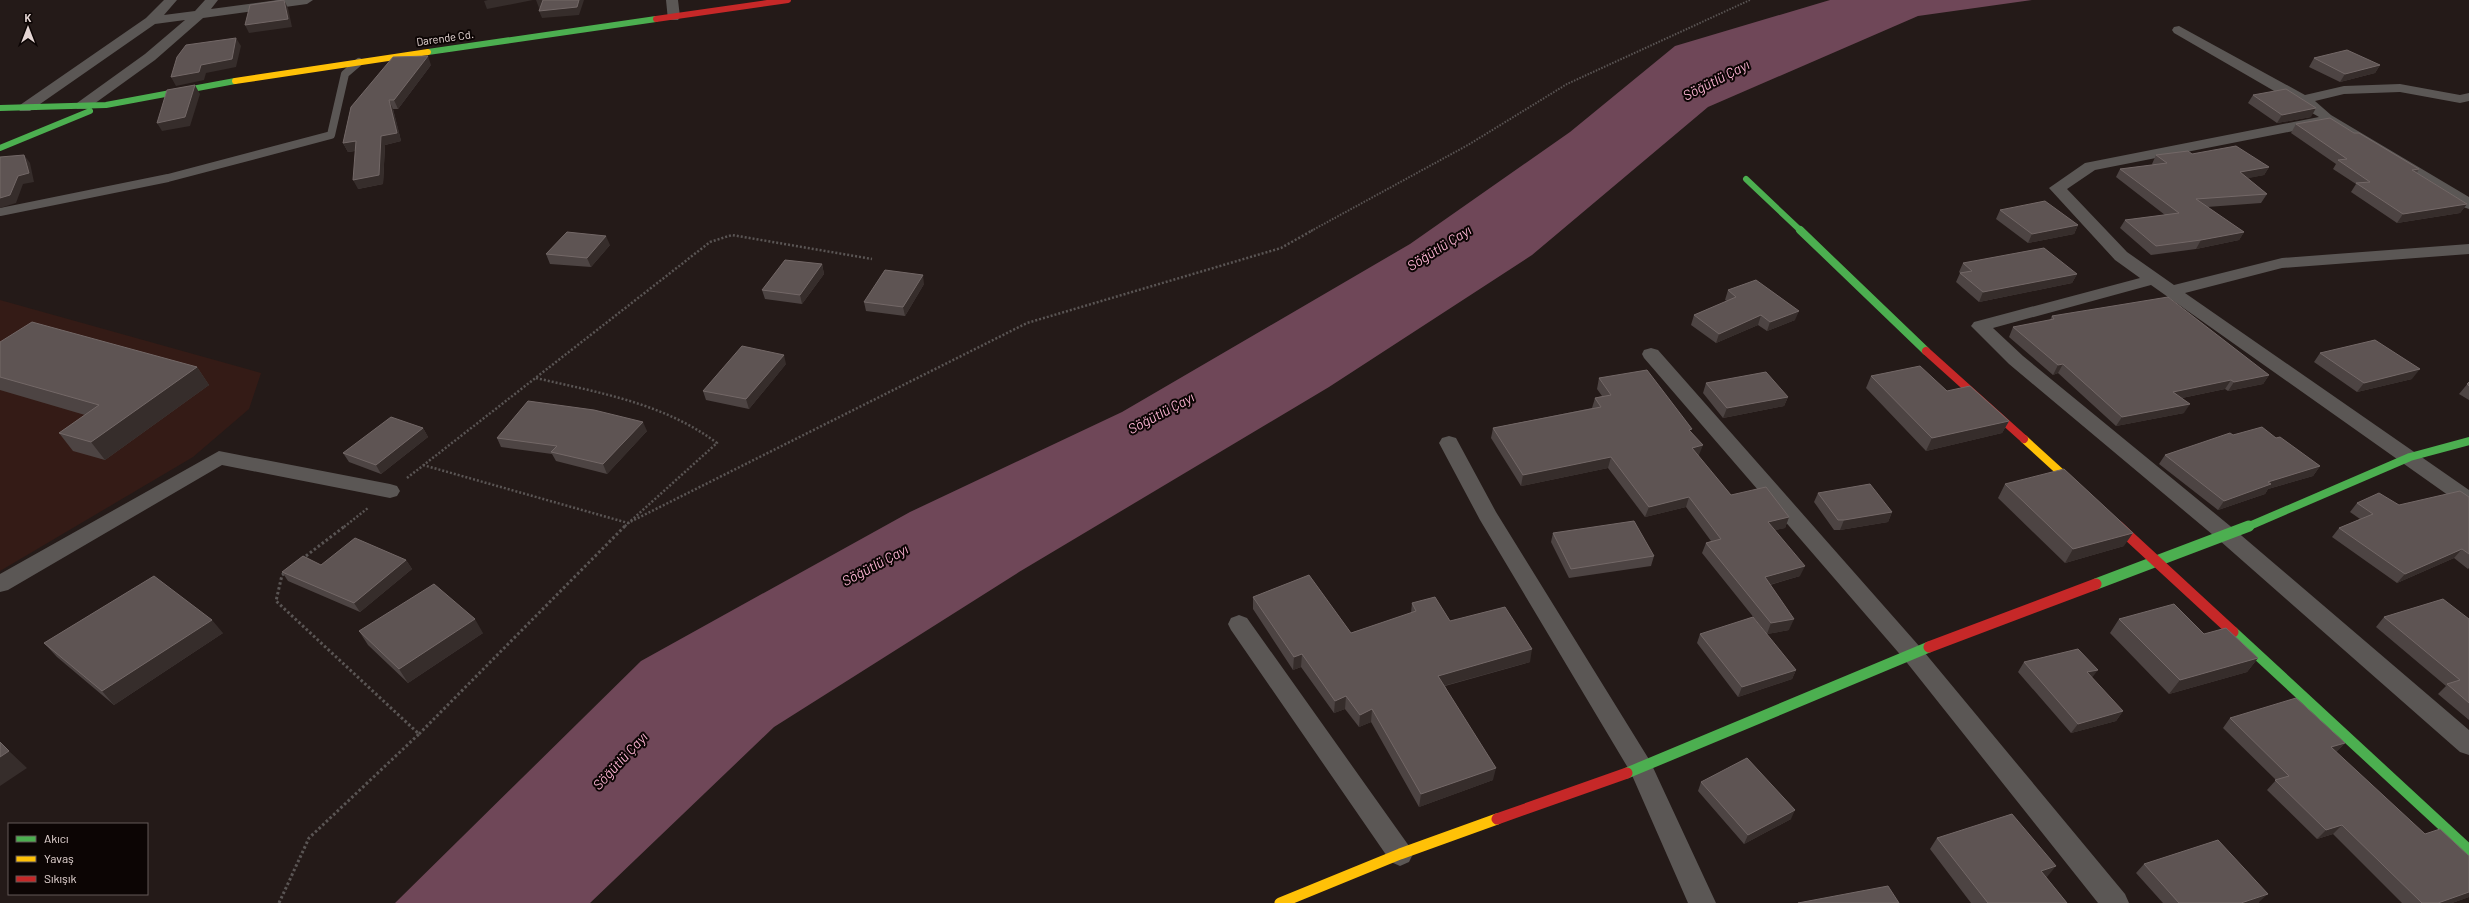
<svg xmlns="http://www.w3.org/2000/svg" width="2469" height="903" viewBox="0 0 2469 903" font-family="Barlow,sans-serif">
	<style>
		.built { fill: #341b16 }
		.water { fill: #6f4758 }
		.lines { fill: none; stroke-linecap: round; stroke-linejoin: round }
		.path-far2 { stroke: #5a5554; stroke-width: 2; stroke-dasharray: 1.5 1.5; stroke-linecap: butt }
		.path-far1 { stroke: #5a5554; stroke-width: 2.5; stroke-dasharray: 2 2; stroke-linecap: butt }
		.path { stroke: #5a5554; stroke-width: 3; stroke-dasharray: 2.5 2.5; stroke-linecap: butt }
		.lane { stroke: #5b5755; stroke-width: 8 }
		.street { fill: #5b5755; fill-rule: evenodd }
		.fast-far2 { stroke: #4caf50; stroke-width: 6 }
		.fast-far1 { stroke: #4caf50; stroke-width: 8 }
		.fast { stroke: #4caf50; stroke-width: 11 }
		.slow-far2 { stroke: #ffc107; stroke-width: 6 }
		.slow-far1 { stroke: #ffc107; stroke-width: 8 }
		.slow { stroke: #ffc107; stroke-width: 11 }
		.jam-far2 { stroke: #c62828; stroke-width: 6 }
		.jam-far1 { stroke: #c62828; stroke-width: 8 }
		.jam { stroke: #c62828; stroke-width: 11 }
		.wall { fill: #4d4443 }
		.shaded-wall { fill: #362d2b }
		.building { fill: #5e5453; stroke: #736867 }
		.labels { text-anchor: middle; stroke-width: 4; stroke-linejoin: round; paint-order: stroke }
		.far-street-label { font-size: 11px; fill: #e5d6d4; stroke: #0c0504 }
		.water-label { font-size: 14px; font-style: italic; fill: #f8b0cf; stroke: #0c0504 }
	</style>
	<rect width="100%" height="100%" fill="#241a18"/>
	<!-- built -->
	<path class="built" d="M 0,300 L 261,373 L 249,409 L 193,457 L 0,571 Z"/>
	<!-- water -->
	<path class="water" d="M 1830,0 L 2032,0 L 1918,16 L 1708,107 L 1532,255 L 1329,387 L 1019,572 L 774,727 L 590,903 L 395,903 L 641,661 L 910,512 L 1122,412 L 1410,244 L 1570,132 L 1675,46 Z"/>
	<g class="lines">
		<!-- path-far2 -->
		<path class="path-far2" d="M 1311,231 L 1468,145 L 1567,84 L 1750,0"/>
		<!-- path-far1 -->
		<path class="path-far1" d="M 536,378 C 600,393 663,403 717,443 L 624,527
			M 423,465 L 628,523 L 1027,323 L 1281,248 L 1313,230
			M 407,478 L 710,242 L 732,235 L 872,259
			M 344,527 L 368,508"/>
		<!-- path -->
		<path class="path" d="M 302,559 L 345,526
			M 419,734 L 625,526
			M 279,903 L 309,838 L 419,734 L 276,601 L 282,575 L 286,572"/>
		<!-- lane -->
		<path class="lane" d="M 0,212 L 168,178 L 331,135 L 345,74 L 359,62"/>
		<!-- street -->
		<path class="street" d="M 164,0 L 177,0 L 164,15 L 195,11 L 205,0 L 218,0 L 211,9 L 278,0 L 313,0 L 307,4 L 203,18 L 155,60 L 87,109 L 77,109 L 75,106 L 77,103 L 145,54 L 185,20 L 155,24 L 30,111 L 20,111 L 18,108 L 20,105 L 146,18 Z
			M 666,0 L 678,0 L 680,17 L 678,20 L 668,20 Z
			M 2179,26 L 2305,95 L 2344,86 L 2400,84 L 2460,95 L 2469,93 L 2469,101 L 2460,103 L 2400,92 L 2344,94 L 2315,101 L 2331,115 L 2469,197 L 2469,209 L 2463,207 L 2329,124 L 2095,170 L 2067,189 L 2127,252 L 2174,285 L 2282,258 L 2469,244 L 2469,254 L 2282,268 L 2185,293 L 2469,490 L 2469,507 L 2462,505 L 2151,285 L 1993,328 L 2023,356 L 2235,530 L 2469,730 L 2469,755 L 2460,752 L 2219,540 L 2009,364 L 1971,326 L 1974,322 L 2140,278 L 2115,260 L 2049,188 L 2085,163 L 2319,117 L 2174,33 L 2172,30 L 2174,27 Z
			M 1651,348 L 1658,350 L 1920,647 L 2125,894 L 2129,903 L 2098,903 L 1904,659 L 1644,358 L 1642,354 L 1644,350 Z
			M 1449,436 L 1456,438 L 1496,512 L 1650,761 L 1716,903 L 1688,903 L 1631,773 L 1480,520 L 1439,443 L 1442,438 Z
			M 219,451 L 390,484 L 397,486 L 400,491 L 397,496 L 390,498 L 222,465 L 8,590 L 0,592 L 0,574 Z
			M 1239,615 L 1247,618 L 1409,846 L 1413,854 L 1409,862 L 1400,866 L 1391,862 L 1231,630 L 1228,624 L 1231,618 Z"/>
		<!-- fast-far2 -->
		<path class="fast-far2" d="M 428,52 L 656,19
			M 0,108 L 106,105 L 235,81
			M 0,148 L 90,111
			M 1746,179 L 1801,231"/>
		<!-- fast-far1 -->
		<path class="fast-far1" d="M 1800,230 L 1926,351
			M 2247,527 L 2410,457 L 2469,441"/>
		<!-- fast -->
		<path class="fast" d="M 2096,584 L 2249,526
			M 2233,632 L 2469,850
			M 1627,773 L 1929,647"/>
		<!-- slow-far2 -->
		<path class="slow-far2" d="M 235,81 L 428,52"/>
		<!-- slow-far1 -->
		<path class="slow-far1" d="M 2024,439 L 2080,490"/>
		<!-- slow -->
		<path class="slow" d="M 1280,903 L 1400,854 L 1497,819"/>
		<!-- jam-far2 -->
		<path class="jam-far2" d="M 656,19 L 788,0"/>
		<!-- jam-far1 -->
		<path class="jam-far1" d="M 1926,351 L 2024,439
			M 2108,516 L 2119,527"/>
		<!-- jam -->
		<path class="jam" d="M 2118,526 L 2233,632
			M 1929,647 L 2096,584
			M 1497,819 L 1627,773"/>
	</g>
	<!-- wall -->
	<path class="wall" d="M 2314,58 L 2380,65 L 2375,73 L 2340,82 L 2309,67 Z
		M 431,65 L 398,109 L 393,109 L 401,141 L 385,145 L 383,184 L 358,189 L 355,151 L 348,152 L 343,143 L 351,107 Z
		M 2253,95 L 2311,117 L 2277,123 L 2248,103 Z
		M 2296,124 L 2354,133 L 2419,169 L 2417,173 L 2467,204 L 2460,213 L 2397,223 L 2351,192 L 2356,184 L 2333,169 L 2336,164 L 2291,133 Z
		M 2192,154 L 2269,167 L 2264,175 L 2247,178 L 2267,194 L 2261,203 L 2207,207 L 2244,232 L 2239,240 L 2196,249 L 2151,255 L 2120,228 L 2125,220 L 2165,215 L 2116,177 L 2120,169 L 2153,165 L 2152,164 L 2156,155 Z
		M 2000,210 L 2078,225 L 2074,234 L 2028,243 L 1996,219 Z
		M 610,245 L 591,267 L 550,264 L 546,254 Z
		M 1963,263 L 2077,274 L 2072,283 L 1979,302 L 1956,282 L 1960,273 L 1959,272 Z
		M 822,264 L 824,274 L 802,304 L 765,299 L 762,290 Z
		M 924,284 L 905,316 L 866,311 L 864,302 Z
		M 1728,290 L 1795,320 L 1767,331 L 1758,325 L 1716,343 L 1691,325 L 1694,315 L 1727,301 L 1725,300 Z
		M 2052,316 L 2269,375 L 2263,384 L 2228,391 L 2225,389 L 2182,398 L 2184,413 L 2116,426 L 2058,373 L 2053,375 L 2009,337 L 2013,327 L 2050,320 Z
		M 0,342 L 197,367 L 209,385 L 105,460 L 73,451 L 59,433 L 85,415 L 0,390 Z
		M 2320,353 L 2412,379 L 2357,392 L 2314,362 Z
		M 786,364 L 749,409 L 706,400 L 703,391 Z
		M 1871,376 L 1947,391 L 2009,421 L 2002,433 L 1926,451 L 1866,388 Z
		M 1599,378 L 1691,432 L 1699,455 L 1698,456 L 1731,495 L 1789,517 L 1785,528 L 1774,530 L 1800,576 L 1770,585 L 1789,630 L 1767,634 L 1702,553 L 1706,543 L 1711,541 L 1686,507 L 1645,517 L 1608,468 L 1521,486 L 1491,438 L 1493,428 L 1592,408 L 1595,398 L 1602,396 L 1597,389 Z
		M 2469,382 L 2469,400 L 2459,394 Z
		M 1706,383 L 1788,397 L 1784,406 L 1723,418 L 1703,393 Z
		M 423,428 L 428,437 L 381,474 L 349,462 L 343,453 Z
		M 647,431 L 607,474 L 556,461 L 552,454 L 501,447 L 497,438 Z
		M 2233,435 L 2276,438 L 2320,466 L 2313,476 L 2268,489 L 2265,494 L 2218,510 L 2159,464 L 2165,455 Z
		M 2005,484 L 2124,546 L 2065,563 L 1998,498 Z
		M 1818,493 L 1892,512 L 1888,522 L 1840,530 L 1834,530 L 1814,502 Z
		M 2469,497 L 2469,568 L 2468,569 L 2454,558 L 2397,583 L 2332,537 L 2339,528 L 2360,519 L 2350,512 L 2357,503 L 2399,505 Z
		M 1553,533 L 1654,556 L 1651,566 L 1569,578 L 1551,542 Z
		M 406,560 L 412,569 L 360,612 L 288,581 L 282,572 L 321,565 Z
		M 1253,597 L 1351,633 L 1411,613 L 1412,603 L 1530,662 L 1445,686 L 1493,780 L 1419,807 L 1371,722 L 1359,727 L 1345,709 L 1334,713 L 1301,667 L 1293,670 L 1253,609 Z
		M 2384,617 L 2469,619 L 2469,720 L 2438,694 L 2446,686 L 2376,627 Z
		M 2119,619 L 2204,634 L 2258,658 L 2247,672 L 2169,694 L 2110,633 Z
		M 359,631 L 483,633 L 408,683 L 368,645 Z
		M 223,633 L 114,705 L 57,657 L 44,643 Z
		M 1700,634 L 1796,670 L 1792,679 L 1738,697 L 1697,643 Z
		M 2024,662 L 2123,711 L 2116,721 L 2071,733 L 2018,672 Z
		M 2230,718 L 2345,743 L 2336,752 L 2469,897 L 2452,903 L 2402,903 L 2333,834 L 2317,839 L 2267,790 L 2276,780 L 2223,728 Z
		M 1701,782 L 1791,819 L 1744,844 L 1698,791 Z
		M 1937,838 L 2047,877 L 2046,877 L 2067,903 L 1971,903 L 1930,849 Z
		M 2144,864 L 2259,902 L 2258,903 L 2163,903 L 2136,873 Z"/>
	<!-- shaded-wall -->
	<path class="shaded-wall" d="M 284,0 L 288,8 L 292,27 L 249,33 L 245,25 Z
		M 488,0 L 533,0 L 487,9 L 484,1 Z
		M 536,0 L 543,0 L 546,7 L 539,8 Z
		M 579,0 L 584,0 L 579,15 L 542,18 L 539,11 Z
		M 236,38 L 241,46 L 236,67 L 206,73 L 204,80 L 176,86 L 171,77 Z
		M 428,56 L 431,65 L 398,109 L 394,100 Z
		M 2380,65 L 2375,73 L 2340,82 L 2345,74 Z
		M 195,85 L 200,94 L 190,126 L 162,131 L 157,123 Z
		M 389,100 L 393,109 L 401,141 L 385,145 L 383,184 L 358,189 L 353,180 L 381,136 Z
		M 2316,108 L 2311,117 L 2277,123 L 2282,115 Z
		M 356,141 L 360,150 L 348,152 L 343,143 Z
		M 24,155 L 30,163 L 34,182 L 23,184 L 16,203 L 0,208 L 0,198 Z
		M 2269,167 L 2264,175 L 2235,181 L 2240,172 Z
		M 2467,204 L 2460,213 L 2397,223 L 2403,214 Z
		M 2078,225 L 2074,234 L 2028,243 L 2032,234 Z
		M 2244,232 L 2239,240 L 2196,249 L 2201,240 Z
		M 606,236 L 610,245 L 591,267 L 587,258 Z
		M 822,264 L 824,274 L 802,304 L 800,295 Z
		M 2077,274 L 2072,283 L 1979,302 L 1983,292 Z
		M 923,275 L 924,284 L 905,316 L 903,307 Z
		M 1799,311 L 1795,320 L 1767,331 L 1770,322 Z
		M 1761,315 L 1758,325 L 1716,343 L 1719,334 Z
		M 784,355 L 786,364 L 749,409 L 746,399 Z
		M 2063,364 L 2058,373 L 2053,375 L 2058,365 Z
		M 197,367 L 209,385 L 105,460 L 91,442 Z
		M 2420,369 L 2412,379 L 2357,392 L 2364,383 Z
		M 2269,375 L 2263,384 L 2228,391 L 2234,382 Z
		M 2231,380 L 2225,389 L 2167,401 L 2173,392 Z
		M 1788,397 L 1784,406 L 1723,418 L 1727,408 Z
		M 2190,404 L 2184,413 L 2116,426 L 2122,417 Z
		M 2009,421 L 2002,433 L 1926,451 L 1932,438 Z
		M 643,422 L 647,431 L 607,474 L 603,464 Z
		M 423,428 L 428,437 L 381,474 L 376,465 Z
		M 1703,445 L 1699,455 L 1688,458 L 1692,448 Z
		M 1611,457 L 1608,468 L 1521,486 L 1523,475 Z
		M 2320,466 L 2313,476 L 2268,489 L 2265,494 L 2218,510 L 2224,501 L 2268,482 Z
		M 1689,497 L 1686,507 L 1645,517 L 1649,507 Z
		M 1892,512 L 1888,522 L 1840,530 L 1844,520 Z
		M 1789,517 L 1785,528 L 1763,533 L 1768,522 Z
		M 2133,533 L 2124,546 L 2065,563 L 2073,549 Z
		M 2462,549 L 2454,558 L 2397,583 L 2405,574 Z
		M 406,560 L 412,569 L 360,612 L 354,603 Z
		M 1805,566 L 1800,576 L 1761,587 L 1765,577 Z
		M 475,619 L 483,633 L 408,683 L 399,669 Z
		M 1794,619 L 1789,630 L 1767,634 L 1771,623 Z
		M 212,620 L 223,633 L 114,705 L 102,691 Z
		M 1532,649 L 1530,662 L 1436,688 L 1438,676 Z
		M 1302,654 L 1301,667 L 1293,670 L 1294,657 Z
		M 2258,658 L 2247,672 L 2169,694 L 2180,680 Z
		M 1796,670 L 1792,679 L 1738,697 L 1742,687 Z
		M 2098,670 L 2091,679 L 2087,672 Z
		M 1346,696 L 1345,709 L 1334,713 L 1335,701 Z
		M 1372,709 L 1371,722 L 1359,727 L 1360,715 Z
		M 2123,711 L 2116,721 L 2071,733 L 2078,724 Z
		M 2345,743 L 2336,752 L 2331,747 Z
		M 9,751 L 27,768 L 0,786 L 0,757 Z
		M 1496,768 L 1493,780 L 1419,807 L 1421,794 Z
		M 1795,810 L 1791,819 L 1744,844 L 1748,835 Z
		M 2342,825 L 2333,834 L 2317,839 L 2326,830 Z
		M 2056,866 L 2047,877 L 2032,882 L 2041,871 Z
		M 2469,892 L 2469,897 L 2452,903 L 2438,903 Z
		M 2268,894 L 2259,902 L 2258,903 L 2241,903 Z"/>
	<!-- building -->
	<path class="building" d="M 284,0 L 288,19 L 245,25 L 250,5 Z
		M 543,0 L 579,0 L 577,7 L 539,11 Z
		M 236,38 L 232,59 L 201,65 L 199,72 L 171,77 L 177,57 L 186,45 Z
		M 2347,50 L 2380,65 L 2345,74 L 2314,58 Z
		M 428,56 L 394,100 L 389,100 L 397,133 L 381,136 L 379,175 L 353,180 L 356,141 L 343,143 L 351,107 L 393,57 Z
		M 195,85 L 185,117 L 157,123 L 167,90 Z
		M 2286,89 L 2316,108 L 2282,115 L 2253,95 Z
		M 2330,118 L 2354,133 L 2359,133 L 2419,169 L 2412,170 L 2467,204 L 2403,214 L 2356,183 L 2370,182 L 2338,160 L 2347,159 L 2296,124 Z
		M 2236,146 L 2269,167 L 2240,172 L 2267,194 L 2196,199 L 2244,232 L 2201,240 L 2156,246 L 2125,220 L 2179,213 L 2120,169 L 2167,163 L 2156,155 L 2188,151 L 2192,154 Z
		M 24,155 L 29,173 L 18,176 L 10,195 L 0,198 L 0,157 Z
		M 2045,201 L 2078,225 L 2032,234 L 2000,210 Z
		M 567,232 L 606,236 L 587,258 L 546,254 Z
		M 2044,248 L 2077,274 L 1983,292 L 1960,273 L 1972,271 L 1963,263 Z
		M 785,260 L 822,264 L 800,295 L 762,290 Z
		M 885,270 L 923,275 L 903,307 L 864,302 Z
		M 1756,280 L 1799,311 L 1770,322 L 1761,315 L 1719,334 L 1694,315 L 1736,297 L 1728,290 Z
		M 2168,297 L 2269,375 L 2234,382 L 2231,380 L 2173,392 L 2190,404 L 2122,417 L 2063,364 L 2058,365 L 2013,327 L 2054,319 L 2052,316 Z
		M 32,322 L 197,367 L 91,442 L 59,433 L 99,405 L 0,377 L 0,342 Z
		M 2375,340 L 2420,369 L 2364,383 L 2320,353 Z
		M 742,346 L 784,355 L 746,399 L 703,391 Z
		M 1920,366 L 1947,391 L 1970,386 L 2009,421 L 1932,438 L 1871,376 Z
		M 1647,370 L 1692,429 L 1689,430 L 1703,445 L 1692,448 L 1731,495 L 1766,487 L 1789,517 L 1768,522 L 1805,566 L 1765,577 L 1794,619 L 1771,623 L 1706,543 L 1721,539 L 1689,497 L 1649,507 L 1611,457 L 1523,475 L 1493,428 L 1601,407 L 1595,398 L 1611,395 L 1599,378 Z
		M 1766,372 L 1788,397 L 1727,408 L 1706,383 Z
		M 2469,382 L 2469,386 L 2467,384 Z
		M 528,401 L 594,410 L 643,422 L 603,464 L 551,452 L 557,446 L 497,438 Z
		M 391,417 L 423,428 L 376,465 L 343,453 Z
		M 2262,427 L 2276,438 L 2280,437 L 2320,466 L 2268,482 L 2271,484 L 2224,501 L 2165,455 L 2230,433 L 2233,435 Z
		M 2064,469 L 2133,533 L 2073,549 L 2005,484 Z
		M 1870,484 L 1892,512 L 1844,520 L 1838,520 L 1818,493 Z
		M 2460,491 L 2469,497 L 2469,554 L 2462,549 L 2405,574 L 2339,528 L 2373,514 L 2357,503 L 2379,493 L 2399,505 Z
		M 1634,521 L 1654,556 L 1571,569 L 1553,533 Z
		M 355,538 L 406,560 L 354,603 L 282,572 L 303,556 L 321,565 Z
		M 1309,575 L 1351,633 L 1416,611 L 1412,603 L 1435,597 L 1450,621 L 1505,607 L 1532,649 L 1438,676 L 1496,768 L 1421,794 L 1372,709 L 1360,715 L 1346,696 L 1335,701 L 1302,654 L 1294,657 L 1253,597 Z
		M 154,576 L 212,620 L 102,691 L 44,643 Z
		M 434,584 L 475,619 L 399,669 L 359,631 Z
		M 2443,599 L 2469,619 L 2469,703 L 2447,684 L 2460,680 L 2384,617 Z
		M 2174,604 L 2204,634 L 2226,628 L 2258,658 L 2180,680 L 2119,619 Z
		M 1753,617 L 1796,670 L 1742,687 L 1700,634 Z
		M 2078,649 L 2098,670 L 2087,672 L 2123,711 L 2078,724 L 2024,662 Z
		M 2296,698 L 2345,743 L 2331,747 L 2425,834 L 2440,829 L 2469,856 L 2469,892 L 2438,903 L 2422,903 L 2342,825 L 2326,830 L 2275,780 L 2289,776 L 2230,718 Z
		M 0,742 L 9,751 L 0,757 Z
		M 1747,758 L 1795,810 L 1748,835 L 1701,782 Z
		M 2012,814 L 2056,866 L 2041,871 L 2067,903 L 1988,903 L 1937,838 Z
		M 2218,840 L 2268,894 L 2241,903 L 2179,903 L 2144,864 Z
		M 1888,886 L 1899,903 L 1798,903 Z"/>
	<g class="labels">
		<!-- far-street labels -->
		<g class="far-street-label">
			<text transform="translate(445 38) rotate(-8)" y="4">Darende Cd.</text>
		</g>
		<!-- water labels -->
		<g class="water-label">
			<text transform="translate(1716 80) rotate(-27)" y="5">Söğütlü Çayı</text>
			<text transform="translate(1439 248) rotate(-32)" y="5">Söğütlü Çayı</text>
			<text transform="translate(1161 413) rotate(-28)" y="5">Söğütlü Çayı</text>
			<text transform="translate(875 565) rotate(-28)" y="5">Söğütlü Çayı</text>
			<text transform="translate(620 761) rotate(-47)" y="5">Söğütlü Çayı</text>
		</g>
	</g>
	<!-- legend -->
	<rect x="8" y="823" width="140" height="72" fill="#0c0504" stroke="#635957"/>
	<rect x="16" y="836" width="20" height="6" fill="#4caf50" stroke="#635957"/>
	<text x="44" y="843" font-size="12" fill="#e5d6d4">Akıcı</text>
	<rect x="16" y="856" width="20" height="6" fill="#ffc107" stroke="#635957"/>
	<text x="44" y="863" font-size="12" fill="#e5d6d4">Yavaş</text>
	<rect x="16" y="876" width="20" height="6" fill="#c62828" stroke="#635957"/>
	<text x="44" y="883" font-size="12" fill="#e5d6d4">Sıkışık</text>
	<!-- north arrow -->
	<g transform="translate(28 28)" stroke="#0c0504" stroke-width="3" paint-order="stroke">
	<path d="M0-3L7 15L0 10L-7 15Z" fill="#e5d6d4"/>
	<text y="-6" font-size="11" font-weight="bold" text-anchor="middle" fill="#e5d6d4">K</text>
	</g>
</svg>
